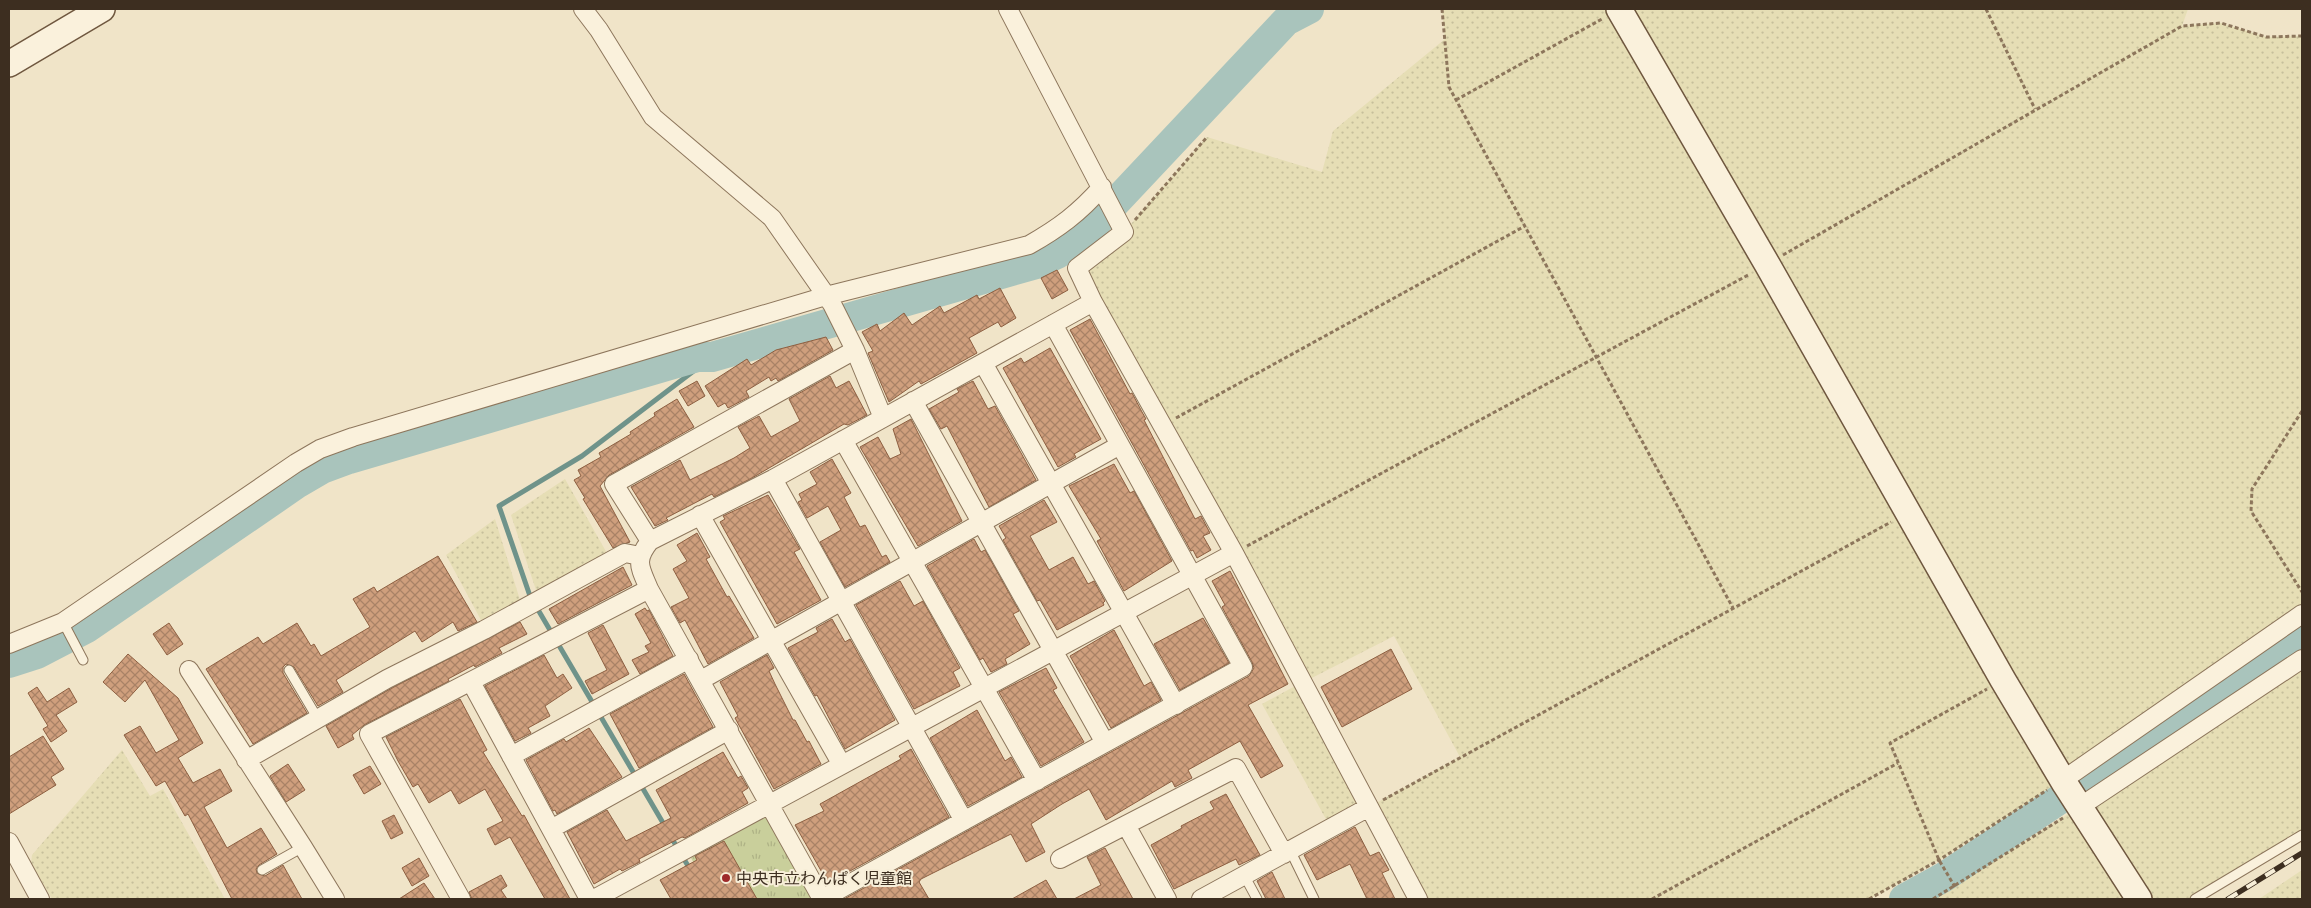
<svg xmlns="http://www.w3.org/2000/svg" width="2311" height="908" viewBox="0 0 2311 908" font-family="'Zilla Slab','Noto Sans JP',serif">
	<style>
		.farmland { fill: url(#farmland-dots) }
		.park { fill: url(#park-tufts) }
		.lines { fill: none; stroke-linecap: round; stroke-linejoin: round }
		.stream { stroke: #6f938a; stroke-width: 5 }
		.river { stroke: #a9c4bc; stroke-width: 30 }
		.building { fill: url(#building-cross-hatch); stroke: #8d5f41 }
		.lane-casing { stroke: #8d765c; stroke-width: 11 }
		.street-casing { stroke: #8d765c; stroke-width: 20 }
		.secondary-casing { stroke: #6f573f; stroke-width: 28 }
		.path { stroke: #8d765c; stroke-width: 3; stroke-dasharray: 4 2.5; stroke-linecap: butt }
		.lane { stroke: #faf1dc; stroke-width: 9 }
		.street { stroke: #faf1dc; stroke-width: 18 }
		.secondary { stroke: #faf1dc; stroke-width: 25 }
		.rail-casing { stroke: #3d2e20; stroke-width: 5.5 }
		.rail { stroke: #f7eed8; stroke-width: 4; stroke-dasharray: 11; stroke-linecap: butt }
		.poi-dot { fill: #9e2a2b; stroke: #f7eed8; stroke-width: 2 }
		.labels { text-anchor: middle; stroke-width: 4; stroke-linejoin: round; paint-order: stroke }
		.poi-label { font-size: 16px; fill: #3d2e20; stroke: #f7eed8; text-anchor: start }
	</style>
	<defs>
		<pattern id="farmland-dots" width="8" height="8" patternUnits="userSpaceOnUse" patternTransform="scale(1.25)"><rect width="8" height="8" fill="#e6deb5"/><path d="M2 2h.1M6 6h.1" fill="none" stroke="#c6bf9b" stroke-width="1.8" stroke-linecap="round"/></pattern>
		<pattern id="park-tufts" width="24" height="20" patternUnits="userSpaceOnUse" patternTransform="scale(1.25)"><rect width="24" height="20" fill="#c9cf9b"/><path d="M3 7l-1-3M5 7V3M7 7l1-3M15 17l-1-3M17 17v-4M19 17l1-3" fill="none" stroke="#aeb285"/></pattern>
		<pattern id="building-cross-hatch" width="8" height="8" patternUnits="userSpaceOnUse" patternTransform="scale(1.25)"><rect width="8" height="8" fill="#cf9f7d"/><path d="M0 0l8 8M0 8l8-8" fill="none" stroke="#a98266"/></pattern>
	</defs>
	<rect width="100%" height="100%" fill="#f0e4c8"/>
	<!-- farmland -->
	<path class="farmland" d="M 1442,9 L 2188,9 L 2182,26 L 2221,23 L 2266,37 L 2302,36 L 2302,614 L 2063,780 L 1939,860 L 1869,899 L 1418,899 L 1369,807 L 1460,757 L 1394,636 L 1302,683 L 1077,268 L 1124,232 L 1207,137 L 1322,172 L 1333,131 L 1445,39 Z
		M 565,479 L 608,555 L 537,593 L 511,515 Z
		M 495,519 L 520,600 L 482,622 L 446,555 Z
		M 2302,659 L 2302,835 L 2195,899 L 1933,899 L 2081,806 Z
		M 1297,685 L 1360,801 L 1327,821 L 1262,704 Z
		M 122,750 L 150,796 L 163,789 L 225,899 L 52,899 L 31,863 L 32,855 Z
		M 2302,870 L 2302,899 L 2259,899 Z"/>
	<!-- park -->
	<path class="park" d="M 768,815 L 813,897 L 810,899 L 714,899 L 691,858 Z"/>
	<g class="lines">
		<!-- stream -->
		<path class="stream" d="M 666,828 L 530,596 L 499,506 L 582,456 L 712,357
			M 671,837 L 691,871"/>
		<!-- river -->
		<path class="river" d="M 9,663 L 37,654 L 87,628 L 298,483 L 322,469 L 349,459 L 697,357 L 712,357 L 1036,264 L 1057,254 L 1081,239 L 1286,21 L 1309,9
			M 1904,899 L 1944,877 L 2200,705 L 2302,632"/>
	</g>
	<!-- building -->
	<path class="building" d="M 1057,270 L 1068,290 L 1052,299 L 1041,278 Z
		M 1000,288 L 1016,318 L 1001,327 L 998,322 L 969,338 L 977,353 L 921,384 L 919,381 L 889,402 L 868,353 L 873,351 L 862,332 L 877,324 L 880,331 L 904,313 L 912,325 L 940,306 L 944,313 L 977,295 L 979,299 Z
		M 1090,319 L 1130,394 L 1132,393 L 1142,412 L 1146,419 L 1144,420 L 1195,519 L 1201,516 L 1210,533 L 1203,536 L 1211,550 L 1197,558 L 1193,550 L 1191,551 L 1070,330 Z
		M 826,337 L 833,350 L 778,381 L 776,378 L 771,381 L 769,377 L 746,391 L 749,397 L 728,408 L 725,403 L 718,407 L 705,386 L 747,359 L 751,365 L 776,350 Z
		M 1050,348 L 1101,439 L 1074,454 L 1076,457 L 1058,467 L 1003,368 L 1021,358 L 1024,363 Z
		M 830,376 L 836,388 L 849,381 L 867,415 L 848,425 L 844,424 L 752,478 L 714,497 L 712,494 L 666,518 L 668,520 L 655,526 L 631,487 L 680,460 L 690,480 L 734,458 L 750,448 L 738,427 L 759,416 L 771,437 L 800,421 L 789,399 Z
		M 697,381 L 705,396 L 688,406 L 679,391 Z
		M 973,381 L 988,409 L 995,406 L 1036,480 L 989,507 L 947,426 L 941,429 L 929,409 L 959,392 L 957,389 Z
		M 677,399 L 694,427 L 609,475 L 600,486 L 630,542 L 613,548 L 583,499 L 585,498 L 574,480 L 581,476 L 578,470 L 601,457 L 599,453 L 631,434 L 630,432 L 655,416 L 654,413 Z
		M 911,419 L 962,521 L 918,546 L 860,447 L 878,437 L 890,459 L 901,454 L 893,429 Z
		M 832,459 L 851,493 L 844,497 L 860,527 L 865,525 L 882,557 L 886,555 L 890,562 L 845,587 L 820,542 L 841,530 L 828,506 L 807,518 L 798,502 L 802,500 L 799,494 L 817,484 L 810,472 Z
		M 1114,464 L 1130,493 L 1134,491 L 1172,561 L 1124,591 L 1097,541 L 1101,539 L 1069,486 Z
		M 768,495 L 800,549 L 794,552 L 821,600 L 777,624 L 720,522 L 725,519 L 723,516 Z
		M 1044,500 L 1057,522 L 1030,536 L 1049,570 L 1073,557 L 1088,584 L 1094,581 L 1105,601 L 1103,603 L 1104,605 L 1057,630 L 1040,600 L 1037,601 L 1003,540 L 1006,538 L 999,526 Z
		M 697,533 L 710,557 L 706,559 L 727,597 L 729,596 L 754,638 L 708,664 L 685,620 L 680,623 L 671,607 L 689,598 L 673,569 L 687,561 L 677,545 Z
		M 974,539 L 981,552 L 985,550 L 1019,611 L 1013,614 L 1030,644 L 1005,659 L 1007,664 L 991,672 L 983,658 L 980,660 L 927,566 Z
		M 438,556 L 477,622 L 458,631 L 453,622 L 422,642 L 415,631 L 336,680 L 343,692 L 318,706 L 294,667 L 286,664 L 283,667 L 283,673 L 307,713 L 253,744 L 206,669 L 258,637 L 263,644 L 297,623 L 311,646 L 314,644 L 321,656 L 370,627 L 353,599 L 374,587 L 377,592 Z
		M 623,567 L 632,585 L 558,624 L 549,609 Z
		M 1230,571 L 1288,684 L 1248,705 L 1283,766 L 1261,778 L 1240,741 L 1188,770 L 1192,778 L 1175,787 L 1172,781 L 1106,820 L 1089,789 L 1062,804 L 1031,824 L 1045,852 L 1026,862 L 1011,834 L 921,879 L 919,882 L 929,899 L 844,899 L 1249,676 L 1254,668 L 1252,662 L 1222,607 L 1225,605 L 1212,581 Z
		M 900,581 L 914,606 L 923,601 L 960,668 L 953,672 L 960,686 L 914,709 L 856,605 Z
		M 645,608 L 647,611 L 649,610 L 673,656 L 640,674 L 632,660 L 649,652 L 645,646 L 651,643 L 635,614 Z
		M 1203,618 L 1229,663 L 1180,690 L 1154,644 Z
		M 832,619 L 845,642 L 850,639 L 895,720 L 845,749 L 817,695 L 815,696 L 788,648 L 818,632 L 816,628 Z
		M 520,622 L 527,634 L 499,648 L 502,653 L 475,667 L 474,665 L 448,679 L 449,681 L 364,725 L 352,735 L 354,739 L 338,748 L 326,726 L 392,688 Z
		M 169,623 L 183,644 L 167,655 L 153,634 Z
		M 603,625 L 629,674 L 592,694 L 585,681 L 607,670 L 588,633 Z
		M 1114,630 L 1144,686 L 1151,682 L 1161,700 L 1111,728 L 1070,656 Z
		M 1391,649 L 1412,689 L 1342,727 L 1321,687 Z
		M 128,654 L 178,698 L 203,743 L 178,758 L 193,783 L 220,769 L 232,791 L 204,807 L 227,848 L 261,828 L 277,854 L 259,865 L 256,869 L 257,873 L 265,876 L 283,865 L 302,899 L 232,899 L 188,814 L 185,816 L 165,781 L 156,786 L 124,735 L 140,726 L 156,753 L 179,740 L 145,680 L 125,702 L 103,682 Z
		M 544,655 L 557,678 L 563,674 L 572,688 L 545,706 L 550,716 L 528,728 L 531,733 L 515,741 L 485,686 Z
		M 767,655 L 774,668 L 769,671 L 775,684 L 793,720 L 795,720 L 807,742 L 809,741 L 821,764 L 774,789 L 735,718 L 738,716 L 720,682 Z
		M 1046,668 L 1057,688 L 1053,690 L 1084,742 L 1041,766 L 999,692 Z
		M 684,674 L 713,727 L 639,768 L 610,714 Z
		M 37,687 L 47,702 L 69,688 L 77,702 L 56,715 L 67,731 L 51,742 L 43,729 L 48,726 L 28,693 Z
		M 460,699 L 487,750 L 483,752 L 522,816 L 524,815 L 570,899 L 545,899 L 510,837 L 495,845 L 487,829 L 503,821 L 485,789 L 459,804 L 451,790 L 429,803 L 418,784 L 413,787 L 398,761 L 386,737 Z
		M 977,710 L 1005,761 L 1011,757 L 1022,777 L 968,806 L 930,738 Z
		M 589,728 L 622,777 L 557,814 L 555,810 L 553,811 L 526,760 L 564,739 L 566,742 Z
		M 43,736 L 64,769 L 51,777 L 56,785 L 9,814 L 9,757 Z
		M 911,749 L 949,817 L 828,883 L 795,825 L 824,811 L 820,804 L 901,759 L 899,756 Z
		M 723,752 L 738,778 L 741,776 L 748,788 L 742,792 L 748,803 L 685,838 L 682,837 L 639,859 L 640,862 L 622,871 L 620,869 L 594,884 L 567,832 L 607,810 L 626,841 L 671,818 L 656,790 Z
		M 288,764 L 305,790 L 286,802 L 270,776 Z
		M 370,766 L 381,784 L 364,794 L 353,775 Z
		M 1226,794 L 1260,855 L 1239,865 L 1236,859 L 1174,889 L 1151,845 L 1182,828 L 1181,826 L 1214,809 L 1210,802 Z
		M 394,815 L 403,833 L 391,839 L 382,821 Z
		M 1355,827 L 1370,856 L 1379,852 L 1389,870 L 1382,873 L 1395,899 L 1367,899 L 1350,864 L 1317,880 L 1304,855 Z
		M 724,841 L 757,899 L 671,899 L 660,880 L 697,860 L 695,856 Z
		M 1105,848 L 1133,899 L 1074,899 L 1101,885 L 1087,857 Z
		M 419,858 L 429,876 L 412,886 L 402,868 Z
		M 1272,872 L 1285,899 L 1266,899 L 1257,881 Z
		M 501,875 L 507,886 L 501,890 L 507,899 L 472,899 L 469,892 Z
		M 1046,880 L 1057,899 L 1012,899 Z
		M 424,883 L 435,899 L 399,899 Z"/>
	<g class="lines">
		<defs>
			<path id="lane" d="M 63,622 L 83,660
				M 289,670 L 318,719
				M 1290,850 L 1314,899
				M 262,870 L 303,847
				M 1244,875 L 1257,899
				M 2195,899 L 2302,835"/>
			<path id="street" d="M 583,9 L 599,30 L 653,117 L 772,218 L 832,304 L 855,350 L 883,418
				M 1008,9 L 1124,232 L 1077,268 L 1093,302 L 1234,553 L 1418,899
				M 983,363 L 1176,705
				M 913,401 L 1105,743
				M 843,440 L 1037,781
				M 773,479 L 964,821
				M 700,515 L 842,765
				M 650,541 L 614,484 L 855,350
				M 9,644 L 63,622 L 296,463 L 320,449 L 353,437 L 826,296 L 1029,245 C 1059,228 1079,213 1102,187
				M 189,670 L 303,847 L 335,899
				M 701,680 L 1120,445
				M 471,682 L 589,899
				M 511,756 L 689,659
				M 246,760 L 387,679 L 484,630 L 625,553 L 640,556
				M 2063,780 L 2302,614
				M 2081,806 L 2302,659
				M 1126,825 L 1167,899
				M 551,829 L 729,730
				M 9,842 L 40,899
				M 1060,859 L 1236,768 L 1284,854
				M 461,899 L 369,734 L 649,589
				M 594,899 L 1234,553
				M 822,899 L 649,589 C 640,567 634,561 650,541 L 773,479 L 1093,302
				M 822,899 L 1243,667 L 1053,324
				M 1201,899 L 1369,807"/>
			<path id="secondary" d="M 1619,9 L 1767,264 L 2003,680 L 2065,784 L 2139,899
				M 9,64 L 102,9"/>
		</defs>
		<!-- lane casing -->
		<use href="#lane" class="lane-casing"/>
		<!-- street casing -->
		<use href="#street" class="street-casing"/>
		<!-- secondary casing -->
		<use href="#secondary" class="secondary-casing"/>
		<!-- path -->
		<path class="path" d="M 1442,9 L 1449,87 L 1733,608
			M 1986,9 L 2035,109
			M 1456,100 L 1602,19
			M 1135,220 L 1207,137
			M 1783,255 L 2182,26 L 2221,23 L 2266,37 L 2302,36
			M 2302,411 L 2252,489 L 2251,511 L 2302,592
			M 1176,418 L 1525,226
			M 1247,546 L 1750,274
			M 1383,800 L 1891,522
			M 1955,887 L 1939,860 L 1890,743 L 1987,689
			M 1652,899 L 1898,763
			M 1869,899 L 1939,860 L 2047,790
			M 1933,899 L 2063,818"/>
		<!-- lane -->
		<use href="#lane" class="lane"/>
		<!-- street -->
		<use href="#street" class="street"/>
		<!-- secondary -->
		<use href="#secondary" class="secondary"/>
		<defs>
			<path id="rail" d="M 2228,899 L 2302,853"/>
		</defs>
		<!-- rail casing -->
		<use href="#rail" class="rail-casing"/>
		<!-- rail -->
		<use href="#rail" class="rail"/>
	</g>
	<!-- markers -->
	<circle class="poi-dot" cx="726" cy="878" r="5"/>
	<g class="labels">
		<!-- poi labels -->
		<g class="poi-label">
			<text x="736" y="884">中央市立わんぱく児童館</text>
		</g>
	</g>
	<!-- border -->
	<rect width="2311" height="908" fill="none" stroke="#3d2e20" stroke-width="20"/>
</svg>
